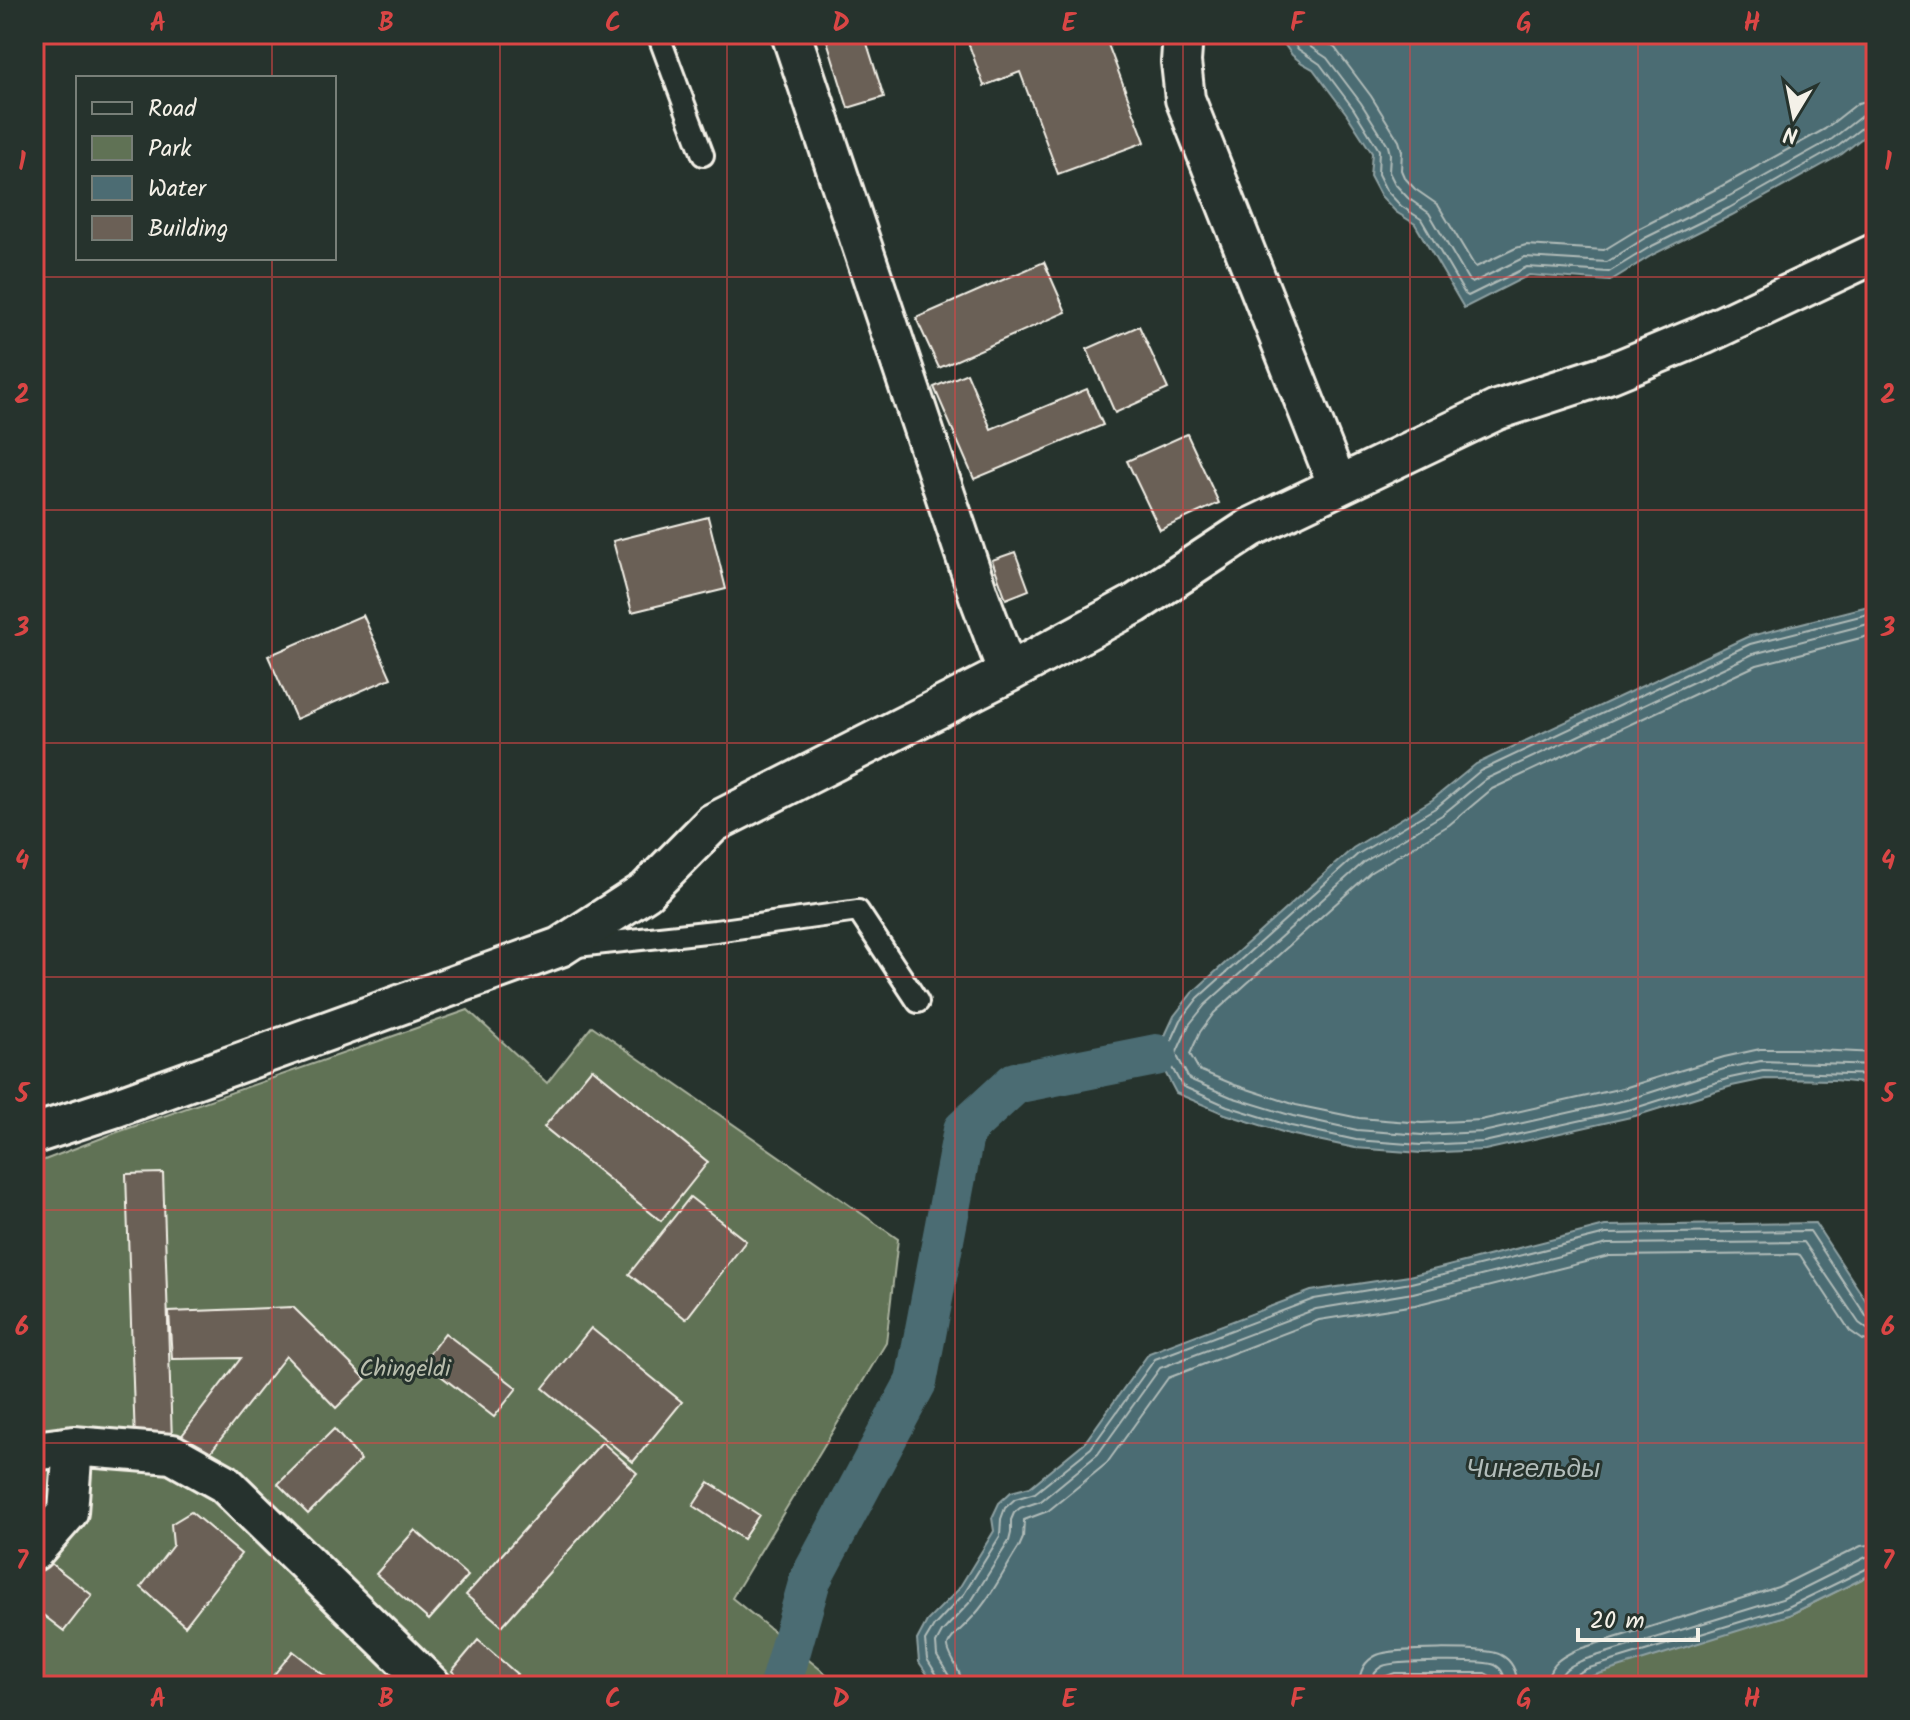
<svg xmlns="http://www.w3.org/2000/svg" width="1910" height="1720" viewBox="0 0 1910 1720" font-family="Kalam,sans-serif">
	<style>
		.green { fill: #607255; stroke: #aab29e; stroke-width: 2 }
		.water { fill: #4c6c73; stroke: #8fa1a2; stroke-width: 2 }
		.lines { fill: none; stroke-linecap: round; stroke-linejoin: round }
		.shore { stroke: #b1bcb9; stroke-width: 2 }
		.canal { stroke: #4c6c73; stroke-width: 42 }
		.building { fill: #6b6056; stroke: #f4f1e8; stroke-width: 2 }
		.lane-casing { stroke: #f4f1e8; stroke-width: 26 }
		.street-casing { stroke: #f4f1e8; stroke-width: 44 }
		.lane { stroke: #26332d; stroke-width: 20 }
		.street { stroke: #26332d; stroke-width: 38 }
		.grid { fill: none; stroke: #da4645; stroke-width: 2; stroke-opacity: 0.55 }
		.labels { text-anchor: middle; stroke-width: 6; stroke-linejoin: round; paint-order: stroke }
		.park-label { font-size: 24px; fill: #b9bead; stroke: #26332d }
		.water-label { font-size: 26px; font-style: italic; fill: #b1bcb9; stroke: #26332d }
		.neatline { fill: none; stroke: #da4645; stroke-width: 3 }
		.grid-label { font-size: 26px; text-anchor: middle; font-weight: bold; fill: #da4645 }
	</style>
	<rect width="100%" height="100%" fill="#26332d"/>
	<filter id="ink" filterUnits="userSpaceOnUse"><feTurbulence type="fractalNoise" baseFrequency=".0125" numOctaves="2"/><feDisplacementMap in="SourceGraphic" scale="16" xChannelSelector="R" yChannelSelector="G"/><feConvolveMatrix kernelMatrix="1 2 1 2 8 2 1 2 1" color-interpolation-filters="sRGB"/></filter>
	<g filter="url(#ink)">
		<!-- green -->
		<path class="green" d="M 468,1010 L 547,1083 L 592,1026 L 898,1239 L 886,1343 L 732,1598 L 841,1686 L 34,1686 L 34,1164 L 115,1133 Z
			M 1876,1572 L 1876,1686 L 1527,1686 L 1789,1615 Z"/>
		<!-- water -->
		<path class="water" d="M 1277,34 L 1876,34 L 1876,127 L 1842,154 L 1732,215 L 1654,254 L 1610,281 L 1529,275 L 1464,308 L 1415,224 L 1396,212 L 1380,195 L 1370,176 L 1372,153 L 1346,113 L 1313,69 L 1302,63 L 1292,55 Z
			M 1876,604 L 1876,1081 L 1871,1084 L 1834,1080 L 1765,1079 L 1732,1086 L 1635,1116 L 1485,1150 L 1421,1153 L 1355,1148 L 1289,1134 L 1225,1114 L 1176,1093 L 1156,1055 L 1174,1016 L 1192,993 L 1353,848 L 1432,800 L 1476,764 L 1747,637 Z
			M 1815,1223 L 1876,1316 L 1876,1572 L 1789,1615 L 1589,1677 L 1569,1686 L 1488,1686 L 1486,1681 C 1449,1681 1410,1677 1374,1686 L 935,1686 L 919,1662 L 917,1640 L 927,1621 L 958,1590 L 994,1531 L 992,1518 L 999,1503 L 1011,1492 L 1030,1487 L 1085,1442 L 1149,1353 L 1311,1291 L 1409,1276 L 1605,1226 Z"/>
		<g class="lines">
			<!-- shore -->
			<path class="shore" d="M 1286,34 L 1298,49 L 1320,64 L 1353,108 L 1379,150 L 1378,174 L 1386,190 L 1401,206 L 1421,219 L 1465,294 L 1468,296 L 1527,267 L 1609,272 L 1650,247 L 1729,208 L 1837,147 L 1868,123 L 1876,121
				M 1298,34 L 1312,48 L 1327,58 L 1361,103 L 1388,146 L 1390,154 L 1389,172 L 1395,184 L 1408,198 L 1429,213 L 1469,281 L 1472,283 L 1525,257 L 1607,262 L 1645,238 L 1724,199 L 1832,139 L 1864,114 L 1876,111
				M 1314,34 L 1335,48 L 1371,96 L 1399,141 L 1402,151 L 1401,170 L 1404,177 L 1415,189 L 1438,205 L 1474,265 L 1476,267 L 1516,248 L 1526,245 L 1604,250 L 1640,228 L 1718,188 L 1825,129 L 1858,103 L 1876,99
				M 1876,612 L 1750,644 L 1480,771 L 1437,807 L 1358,854 L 1198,998 L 1181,1020 L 1165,1055 L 1182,1086 L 1227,1106 L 1291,1126 L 1356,1140 L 1421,1145 L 1484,1142 L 1632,1109 L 1730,1078 L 1763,1071 L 1876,1075
				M 1876,622 L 1753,654 L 1486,779 L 1442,815 L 1364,862 L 1205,1005 L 1189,1025 L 1176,1054 L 1189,1079 L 1231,1097 L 1293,1116 L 1357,1130 L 1422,1135 L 1483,1132 L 1630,1099 L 1727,1068 L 1761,1061 L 1876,1065
				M 1876,634 L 1757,665 L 1492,789 L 1449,825 L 1371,872 L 1214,1013 L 1200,1032 L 1190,1054 L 1199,1070 L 1235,1085 L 1296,1105 L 1359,1118 L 1422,1123 L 1481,1120 L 1627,1087 L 1724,1057 L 1760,1049 L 1797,1049 L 1876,1053
				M 940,1686 L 940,1680 L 927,1659 L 925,1641 L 934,1626 L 964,1594 L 1000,1536 L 1001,1519 L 1005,1508 L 1015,1499 L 1035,1493 L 1091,1448 L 1155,1359 L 1314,1299 L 1411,1283 L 1606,1234 L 1810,1231 L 1866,1316 L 1871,1319 L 1876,1320
				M 951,1686 L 949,1676 L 937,1656 L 936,1643 L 942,1632 L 972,1600 L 1009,1541 L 1011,1533 L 1011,1520 L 1014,1513 L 1020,1508 L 1041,1501 L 1098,1454 L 1160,1368 L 1316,1309 L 1413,1293 L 1607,1244 L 1804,1242 L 1859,1323 L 1867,1329 L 1876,1330
				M 963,1686 C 962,1671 946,1653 948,1645 C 951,1636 963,1628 969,1621 C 990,1600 1003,1572 1019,1547 L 1023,1538 L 1024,1520 L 1048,1511 L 1107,1463 L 1168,1378 L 1319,1320 L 1415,1305 L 1609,1256 L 1797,1254 L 1800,1255 L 1850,1331 L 1863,1340 L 1876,1342
				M 1359,1686 C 1359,1673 1364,1661 1377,1655 C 1391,1648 1487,1647 1501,1655 C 1513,1661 1517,1673 1518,1686
				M 1371,1686 C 1371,1677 1374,1670 1383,1666 C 1393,1661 1485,1660 1495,1665 C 1503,1669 1505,1677 1506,1686
				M 1381,1686 L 1384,1677 L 1395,1673 L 1485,1673 L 1494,1678 L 1495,1686
				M 1546,1686 C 1548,1665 1559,1658 1576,1650 L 1778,1587 L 1861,1546 L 1876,1544
				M 1559,1686 C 1559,1670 1570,1666 1583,1660 L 1782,1599 L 1866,1557 L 1876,1556
				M 1569,1686 L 1571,1677 L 1586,1669 L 1786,1608 L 1870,1567 L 1876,1566"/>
			<!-- canal -->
			<path class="canal" d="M 780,1686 L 810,1580 L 916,1382 L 964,1130 L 1015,1083 L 1156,1055"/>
		</g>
		<!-- building -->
		<path class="building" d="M 825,34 L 864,34 L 884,97 L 848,108 Z
			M 965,34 L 1104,34 L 1145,142 L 1058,174 L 1020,72 L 984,86 Z
			M 1044,262 L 1066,312 L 939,368 L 916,318 Z
			M 1139,326 L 1168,389 L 1115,413 L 1087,349 Z
			M 967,373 L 991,429 L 1087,389 L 1103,425 L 974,479 L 934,387 Z
			M 1187,434 L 1219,503 L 1160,530 L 1127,461 Z
			M 708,517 L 726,589 L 632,612 L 613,541 Z
			M 1015,552 L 1029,590 L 1006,599 L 992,560 Z
			M 363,615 L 391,678 L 296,719 L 268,656 Z
			M 592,1068 L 708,1162 L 661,1221 L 544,1127 Z
			M 163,1173 L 172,1441 L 135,1442 L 126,1174 Z
			M 690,1197 L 746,1241 L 686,1319 L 629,1274 Z
			M 293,1307 L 366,1379 L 336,1408 L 286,1356 L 205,1459 L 177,1442 L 241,1358 L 172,1359 L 169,1312 Z
			M 591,1328 L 682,1402 L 633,1462 L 543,1388 Z
			M 445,1333 L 517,1388 L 494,1417 L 423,1362 Z
			M 334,1429 L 361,1460 L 308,1514 L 278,1484 Z
			M 602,1442 L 637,1473 L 502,1626 L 466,1595 Z
			M 709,1482 L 759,1515 L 743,1539 L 693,1506 Z
			M 191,1512 L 241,1554 L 185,1626 L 141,1587 L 173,1545 L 171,1524 Z
			M 415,1530 L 468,1576 L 429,1620 L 376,1574 Z
			M 45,1559 L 92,1595 L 64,1631 L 34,1608 L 34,1572 Z
			M 478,1640 L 517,1674 L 506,1686 L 469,1686 L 452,1671 Z
			M 293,1651 L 331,1681 L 327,1686 L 265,1686 Z"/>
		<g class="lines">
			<defs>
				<path id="lane" d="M 658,34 L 703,155
					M 577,946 L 715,931 L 858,911 L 918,1002"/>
				<path id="street" d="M 791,34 L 979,596 L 1008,673
					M 1183,34 L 1181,62 L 1185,99 L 1338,486
					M 34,1134 L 117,1107 L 560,947 L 646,891 L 713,823 L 1008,673 L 1135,604 L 1252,527 L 1497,410 L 1611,373 L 1703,335 L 1876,253
					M 34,1451 L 73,1446 L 172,1454 L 224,1483 L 432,1686
					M 34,1551 L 68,1512 L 73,1446"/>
			</defs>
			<!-- lane casing -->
			<use href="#lane" class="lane-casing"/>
			<!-- street casing -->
			<use href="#street" class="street-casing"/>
			<!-- lane -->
			<use href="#lane" class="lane"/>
			<!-- street -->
			<use href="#street" class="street"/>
		</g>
	</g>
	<!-- grid -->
	<path class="grid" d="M 272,34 L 272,78M 500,34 L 500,1686M 727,34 L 727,1686M 955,34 L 955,1686M 1183,34 L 1183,1686M 1410,34 L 1410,1686M 1638,34 L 1638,1686M 272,258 L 272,1686M 34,277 L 1876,277M 34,510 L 1876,510M 34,743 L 1876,743M 34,977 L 1876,977M 34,1210 L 1876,1210M 34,1443 L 1876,1443"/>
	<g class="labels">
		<!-- park labels -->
		<g class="park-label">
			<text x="405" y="1376">Chingeldi</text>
		</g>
		<!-- water labels -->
		<g class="water-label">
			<text x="1533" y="1477">Чингельды</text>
		</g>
	</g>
	<!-- margin -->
	<rect width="1910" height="1720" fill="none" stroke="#26332d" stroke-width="88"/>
	<!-- legend -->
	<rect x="76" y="76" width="260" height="184" fill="#26332d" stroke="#787f78" stroke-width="2"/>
	<rect x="92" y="102" width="40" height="12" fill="#26332d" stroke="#787f78" stroke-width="2"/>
	<text x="148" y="116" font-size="24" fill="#f4f1e8">Road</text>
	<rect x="92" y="136" width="40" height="24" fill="#607255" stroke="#787f78" stroke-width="2"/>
	<text x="148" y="156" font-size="24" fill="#f4f1e8">Park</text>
	<rect x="92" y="176" width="40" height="24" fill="#4c6c73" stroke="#787f78" stroke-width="2"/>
	<text x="148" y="196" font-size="24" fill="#f4f1e8">Water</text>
	<rect x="92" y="216" width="40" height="24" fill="#6b6056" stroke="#787f78" stroke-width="2"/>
	<text x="148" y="236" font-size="24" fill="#f4f1e8">Building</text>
	<!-- north arrow -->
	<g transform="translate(1794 116) rotate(190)" stroke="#26332d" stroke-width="6" paint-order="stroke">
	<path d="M0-6L14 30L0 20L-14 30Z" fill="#f4f1e8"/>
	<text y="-12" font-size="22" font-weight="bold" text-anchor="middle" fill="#f4f1e8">N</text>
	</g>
	<!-- scale -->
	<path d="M1578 1628v12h120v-12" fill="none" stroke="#f4f1e8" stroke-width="4"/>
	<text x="1590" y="1628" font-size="24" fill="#f4f1e8" stroke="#26332d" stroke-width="6" paint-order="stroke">20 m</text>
	<rect x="44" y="44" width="1822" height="1632" class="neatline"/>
	<g class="grid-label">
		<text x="158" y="31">A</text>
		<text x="386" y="31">B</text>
		<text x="613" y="31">C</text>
		<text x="841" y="31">D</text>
		<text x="1069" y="31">E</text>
		<text x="1297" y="31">F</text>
		<text x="1524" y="31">G</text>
		<text x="1752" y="31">H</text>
		<text x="22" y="170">1</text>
		<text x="1888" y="170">1</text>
		<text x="22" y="403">2</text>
		<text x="1888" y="403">2</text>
		<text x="22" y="636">3</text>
		<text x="1888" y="636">3</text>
		<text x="22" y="869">4</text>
		<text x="1888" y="869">4</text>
		<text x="22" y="1102">5</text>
		<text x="1888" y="1102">5</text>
		<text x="22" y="1335">6</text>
		<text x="1888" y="1335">6</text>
		<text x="22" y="1569">7</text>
		<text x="1888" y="1569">7</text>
		<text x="158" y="1707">A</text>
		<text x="386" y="1707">B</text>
		<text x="613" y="1707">C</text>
		<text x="841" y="1707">D</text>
		<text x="1069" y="1707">E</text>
		<text x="1297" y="1707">F</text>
		<text x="1524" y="1707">G</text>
		<text x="1752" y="1707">H</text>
	</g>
</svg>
